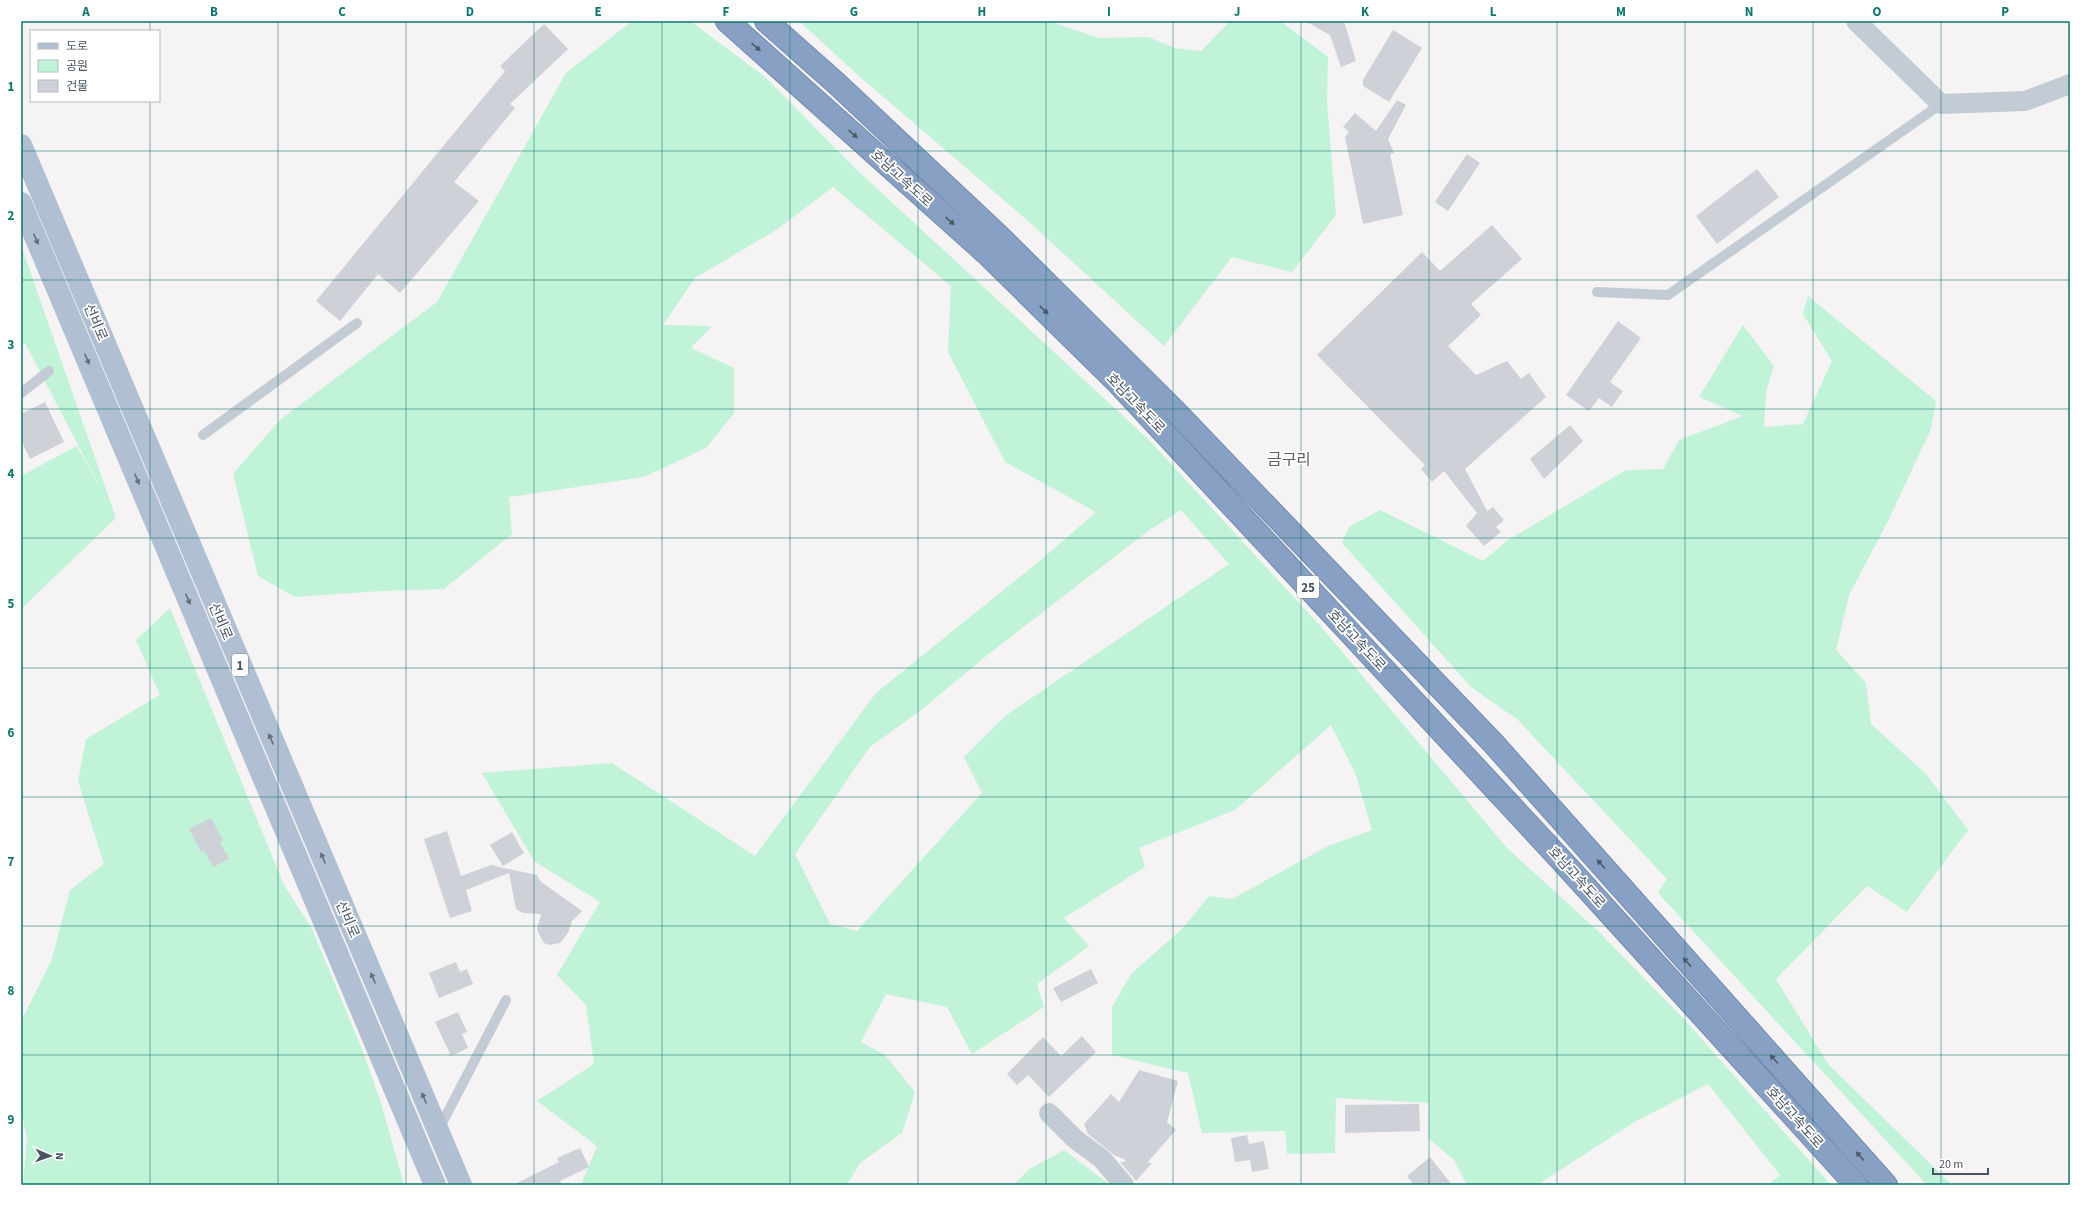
<svg xmlns="http://www.w3.org/2000/svg" width="2091" height="1206" viewBox="0 0 2091 1206" font-family="'Source Sans 3','Noto Sans KR',sans-serif">
	<style>
		.green { fill: #c1f3d8; fill-rule: evenodd }
		.building { fill: #cfd1d8 }
		.lines { fill: none; stroke-linecap: round; stroke-linejoin: round }
		.highway-casing { stroke: #738baf; stroke-width: 24 }
		.lane { stroke: #c3ccd5; stroke-width: 10 }
		.street { stroke: #c3ccd5; stroke-width: 20 }
		.primary { stroke: #b1bfd2; stroke-width: 22 }
		.highway { stroke: #88a0c3; stroke-width: 22 }
		.oneway { fill: #4c5867 }
		.oneway2 { fill: #636f7e }
		.grid { fill: none; stroke: #0f766e; stroke-width: 1; stroke-opacity: 0.55 }
		.labels { text-anchor: middle; stroke-width: 3.5; stroke-linejoin: round; paint-order: stroke }
		.shield { fill: #fff; stroke: #808791; stroke-width: 1 }
		.shield-label { font-size: 13px; font-weight: bold; fill: #495462 }
		.street-label { font-size: 14px; fill: #495462; stroke: #fff }
		.quarter-label { font-size: 16px; fill: #5e6268; stroke: #fff }
		.neatline { fill: none; stroke: #0f766e; stroke-width: 1.5 }
		.grid-label { font-size: 13px; text-anchor: middle; font-weight: bold; fill: #0f766e }
	</style>
	<rect width="100%" height="100%" fill="#f5f3f3"/>
	<!-- green -->
	<path class="green" d="M 632,21 L 690,21 L 764,76 L 857,170 L 1149,440 L 1323,629 L 1507,848 L 1598,931 L 1682,1017 L 1831,1185 L 1768,1185 L 1780,1175 L 1708,1084 L 1636,1121 L 1537,1185 L 1467,1185 L 1454,1160 L 1428,1138 L 1429,1103 L 1336,1098 L 1335,1153 L 1287,1154 L 1285,1131 L 1202,1133 L 1188,1073 L 1112,1055 L 1112,1007 L 1131,974 L 1184,927 L 1209,896 L 1232,899 L 1328,846 L 1372,830 L 1356,775 L 1331,725 L 1235,810 L 1139,848 L 1145,867 L 1064,918 L 1089,946 L 1037,984 L 1044,1007 L 972,1054 L 947,1007 L 886,994 L 861,1042 L 885,1055 L 915,1092 L 902,1133 L 860,1163 L 847,1185 L 581,1185 L 597,1146 L 537,1101 L 594,1064 L 586,1005 L 557,975 L 600,902 L 534,861 L 482,773 L 612,763 L 755,856 L 876,693 L 1042,559 L 1096,512 L 1005,462 L 948,352 L 951,286 L 833,187 L 776,230 L 695,278 L 663,325 L 712,326 L 691,348 L 734,368 L 734,413 L 706,448 L 644,477 L 509,497 L 512,534 L 444,589 L 381,591 L 295,597 L 258,576 L 233,474 L 280,420 L 437,302 L 566,73 ZM 1181,510 L 1229,564 L 1005,716 L 964,757 L 982,793 L 857,931 L 830,924 L 795,854 L 870,747 L 920,711 L 991,652 L 1148,531 Z
		M 799,21 L 1049,21 L 1099,38 L 1148,37 L 1175,48 L 1201,51 L 1230,21 L 1280,21 L 1328,57 L 1327,101 L 1336,215 L 1292,272 L 1232,257 L 1164,346 L 1026,219 L 859,76 Z
		M 21,245 L 116,518 L 21,609 L 21,476 L 77,446 L 102,491 L 25,343 L 21,348 Z
		M 1808,296 L 1936,401 L 1931,429 L 1889,519 L 1849,595 L 1836,650 L 1866,683 L 1871,724 L 1926,774 L 1968,830 L 1907,912 L 1867,886 L 1776,979 L 1828,1064 L 1952,1185 L 1927,1185 L 1658,893 L 1667,879 L 1518,720 L 1471,687 L 1342,543 L 1349,527 L 1380,510 L 1483,561 L 1508,540 L 1626,470 L 1663,469 L 1679,440 L 1743,416 L 1699,397 L 1743,325 L 1774,366 L 1766,392 L 1764,427 L 1803,424 L 1832,361 L 1803,314 Z
		M 170,608 L 284,885 L 312,929 L 362,1049 L 382,1106 L 404,1185 L 23,1185 L 27,1138 L 21,1110 L 21,1022 L 52,959 L 70,890 L 104,864 L 78,781 L 86,739 L 160,695 L 136,640 Z
		M 1064,1150 L 1110,1185 L 1014,1185 L 1028,1170 Z"/>
	<!-- building -->
	<path class="building" d="M 1305,21 L 1344,21 L 1356,61 L 1341,67 L 1330,35 Z
		M 544,24 L 568,49 L 510,104 L 515,108 L 454,182 L 479,201 L 400,293 L 378,274 L 340,321 L 316,301 L 505,71 L 500,66 Z
		M 1393,30 L 1422,48 L 1389,102 L 1363,86 L 1363,80 Z
		M 1397,100 L 1406,105 L 1388,139 L 1394,153 L 1390,154 L 1403,215 L 1363,224 L 1345,137 L 1349,132 L 1343,127 L 1355,113 L 1376,131 Z
		M 1467,154 L 1480,163 L 1448,211 L 1435,202 Z
		M 1757,169 L 1779,197 L 1717,244 L 1696,216 Z
		M 1492,225 L 1522,259 L 1471,304 L 1481,315 L 1448,346 L 1476,375 L 1507,361 L 1521,379 L 1529,373 L 1546,397 L 1465,469 L 1487,511 L 1493,507 L 1504,520 L 1496,527 L 1501,532 L 1484,546 L 1466,526 L 1477,513 L 1444,471 L 1432,482 L 1421,469 L 1425,465 L 1317,355 L 1422,252 L 1440,271 Z
		M 1618,321 L 1641,338 L 1610,382 L 1623,391 L 1612,407 L 1599,398 L 1589,411 L 1566,395 Z
		M 45,402 L 64,442 L 30,459 L 21,440 L 21,414 Z
		M 1570,425 L 1583,441 L 1544,479 L 1530,459 Z
		M 211,818 L 223,840 L 220,842 L 229,859 L 213,867 L 204,850 L 201,852 L 189,829 Z
		M 447,831 L 461,876 L 491,865 L 537,875 L 540,881 L 582,911 L 572,921 L 568,933 L 560,943 L 549,945 L 544,943 L 539,934 L 537,929 L 541,914 L 523,913 L 516,909 L 509,873 L 466,890 L 472,911 L 450,918 L 424,839 Z
		M 512,832 L 524,853 L 503,866 L 490,845 Z
		M 456,962 L 460,972 L 467,969 L 473,984 L 439,998 L 429,973 Z
		M 1091,969 L 1098,983 L 1061,1002 L 1053,988 Z
		M 458,1012 L 467,1032 L 462,1034 L 468,1048 L 451,1056 L 435,1022 Z
		M 1082,1036 L 1096,1052 L 1049,1097 L 1028,1075 L 1017,1085 L 1007,1074 L 1043,1037 L 1061,1056 Z
		M 1139,1070 L 1178,1081 L 1167,1122 L 1176,1130 L 1147,1163 L 1152,1163 L 1136,1181 L 1120,1162 L 1124,1162 L 1126,1160 L 1114,1155 L 1088,1134 L 1084,1124 L 1111,1094 L 1119,1102 Z
		M 1419,1104 L 1420,1131 L 1345,1133 L 1345,1105 Z
		M 1247,1135 L 1249,1144 L 1264,1141 L 1269,1169 L 1252,1172 L 1250,1160 L 1235,1162 L 1231,1138 Z
		M 580,1148 L 589,1167 L 560,1181 L 562,1185 L 513,1185 L 559,1162 L 557,1158 Z
		M 1430,1157 L 1452,1185 L 1414,1185 L 1407,1176 Z"/>
	<g class="lines">
		<defs>
			<path id="highway" d="M 727,21 L 986,253 L 1119,384 L 1563,862 L 1856,1185
				M 766,21 L 836,83 L 1001,238 L 1176,412 L 1494,744 L 1886,1185"/>
		</defs>
		<!-- highway casing -->
		<use href="#highway" class="highway-casing"/>
		<!-- lane -->
		<path class="lane" d="M 1597,292 L 1668,295 L 1941,104
			M 21,393 L 49,371
			M 203,435 L 357,323
			M 439,1129 L 506,1000"/>
		<!-- street -->
		<path class="street" d="M 1856,21 L 1941,104 L 2025,101 L 2070,84
			M 1049,1113 L 1075,1139 L 1102,1159 L 1124,1185"/>
		<!-- primary -->
		<path class="primary" d="M 21,145 L 461,1185
			M 21,203 L 435,1185"/>
		<!-- highway -->
		<use href="#highway" class="highway"/>
	</g>
	<!-- one-way arrows -->
	<defs><path id="oneway-solid" d="M-6-.8H1V-3.2L6.5 0L1 3.2V.8H-6Z"/></defs>
	<g class="oneway">
		<use href="#oneway-solid" transform="translate(756 47) rotate(41)"/>
		<use href="#oneway-solid" transform="translate(853 134) rotate(42)"/>
		<use href="#oneway-solid" transform="translate(950 221) rotate(42)"/>
		<use href="#oneway-solid" transform="translate(1044 310) rotate(44)"/>
		<use href="#oneway-solid" transform="translate(1601 864) rotate(-132)"/>
		<use href="#oneway-solid" transform="translate(1687 962) rotate(-132)"/>
		<use href="#oneway-solid" transform="translate(1774 1059) rotate(-132)"/>
		<use href="#oneway-solid" transform="translate(1860 1156) rotate(-132)"/>
	</g>
	<g class="oneway2">
		<use href="#oneway-solid" transform="translate(36 239) rotate(67)"/>
		<use href="#oneway-solid" transform="translate(87 359) rotate(67)"/>
		<use href="#oneway-solid" transform="translate(137 479) rotate(67)"/>
		<use href="#oneway-solid" transform="translate(188 599) rotate(67)"/>
		<use href="#oneway-solid" transform="translate(271 739) rotate(-113)"/>
		<use href="#oneway-solid" transform="translate(323 858) rotate(-113)"/>
		<use href="#oneway-solid" transform="translate(373 978) rotate(-113)"/>
		<use href="#oneway-solid" transform="translate(424 1098) rotate(-113)"/>
	</g>
	<!-- grid -->
	<path class="grid" d="M 150,21 L 150,31M 278,21 L 278,1185M 406,21 L 406,1185M 534,21 L 534,1185M 662,21 L 662,1185M 790,21 L 790,1185M 918,21 L 918,1185M 1046,21 L 1046,1185M 1173,21 L 1173,1185M 1301,21 L 1301,1185M 1429,21 L 1429,1185M 1557,21 L 1557,1185M 1685,21 L 1685,1185M 1813,21 L 1813,1185M 1941,21 L 1941,1185M 150,101 L 150,1185M 21,151 L 2070,151M 21,280 L 2070,280M 21,409 L 2070,409M 21,538 L 2070,538M 21,668 L 2070,668M 21,797 L 2070,797M 21,926 L 2070,926M 21,1055 L 2070,1055"/>
	<g class="labels">
		<!-- shield labels -->
		<g class="shield">
			<rect x="1297" y="576" width="22" height="22" rx="3"/>
			<rect x="232" y="654" width="16" height="22" rx="3"/>
		</g>
		<g class="shield-label">
			<text x="1308" y="592">25</text>
			<text x="240" y="670">1</text>
		</g>
		<!-- street labels -->
		<g class="street-label">
			<text transform="translate(902 178) rotate(42)" y="5">호남고속도로</text>
			<text transform="translate(96 322) rotate(67)" y="5">선비로</text>
			<text transform="translate(1136 403) rotate(46)" y="5">호남고속도로</text>
			<text transform="translate(221 621) rotate(67)" y="5">선비로</text>
			<text transform="translate(1357 640) rotate(47)" y="5">호남고속도로</text>
			<text transform="translate(1577 877) rotate(48)" y="5">호남고속도로</text>
			<text transform="translate(348 919) rotate(67)" y="5">선비로</text>
			<text transform="translate(1795 1117) rotate(48)" y="5">호남고속도로</text>
		</g>
		<!-- quarter labels -->
		<g class="quarter-label">
			<text x="1289" y="465">금구리</text>
		</g>
	</g>
	<!-- border -->
	<rect width="2091" height="1206" fill="none" stroke="#ffffff" stroke-width="44"/>
	<!-- legend -->
	<rect x="30" y="30" width="130" height="72" fill="#ffffff" stroke="#b6bbc0"/>
	<rect x="38" y="43" width="20" height="6" fill="#b1bfd2" stroke="#b6bbc0"/>
	<text x="66" y="50" font-size="12" fill="#495462">도로</text>
	<rect x="38" y="60" width="20" height="12" fill="#c1f3d8" stroke="#b6bbc0"/>
	<text x="66" y="70" font-size="12" fill="#495462">공원</text>
	<rect x="38" y="80" width="20" height="12" fill="#cfd1d8" stroke="#b6bbc0"/>
	<text x="66" y="90" font-size="12" fill="#495462">건물</text>
	<!-- north arrow -->
	<g transform="translate(50 1156) rotate(92)" stroke="#ffffff" stroke-width="3" paint-order="stroke">
	<path d="M0-3L7 15L0 10L-7 15Z" fill="#495462"/>
	<text y="-6" font-size="11" font-weight="bold" text-anchor="middle" fill="#495462">N</text>
	</g>
	<!-- scale -->
	<path d="M1933 1168v6h55v-6" fill="none" stroke="#495462" stroke-width="2"/>
	<text x="1939" y="1168" font-size="12" fill="#495462" stroke="#ffffff" stroke-width="3" paint-order="stroke">20 m</text>
	<rect x="22" y="22" width="2047" height="1162" class="neatline"/>
	<g class="grid-label">
		<text x="86" y="16">A</text>
		<text x="214" y="16">B</text>
		<text x="342" y="16">C</text>
		<text x="470" y="16">D</text>
		<text x="598" y="16">E</text>
		<text x="726" y="16">F</text>
		<text x="854" y="16">G</text>
		<text x="982" y="16">H</text>
		<text x="1109" y="16">I</text>
		<text x="1237" y="16">J</text>
		<text x="1365" y="16">K</text>
		<text x="1493" y="16">L</text>
		<text x="1621" y="16">M</text>
		<text x="1749" y="16">N</text>
		<text x="1877" y="16">O</text>
		<text x="2005" y="16">P</text>
		<text x="11" y="91">1</text>
		<text x="11" y="220">2</text>
		<text x="11" y="349">3</text>
		<text x="11" y="478">4</text>
		<text x="11" y="608">5</text>
		<text x="11" y="737">6</text>
		<text x="11" y="866">7</text>
		<text x="11" y="995">8</text>
		<text x="11" y="1124">9</text>
	</g>
</svg>
